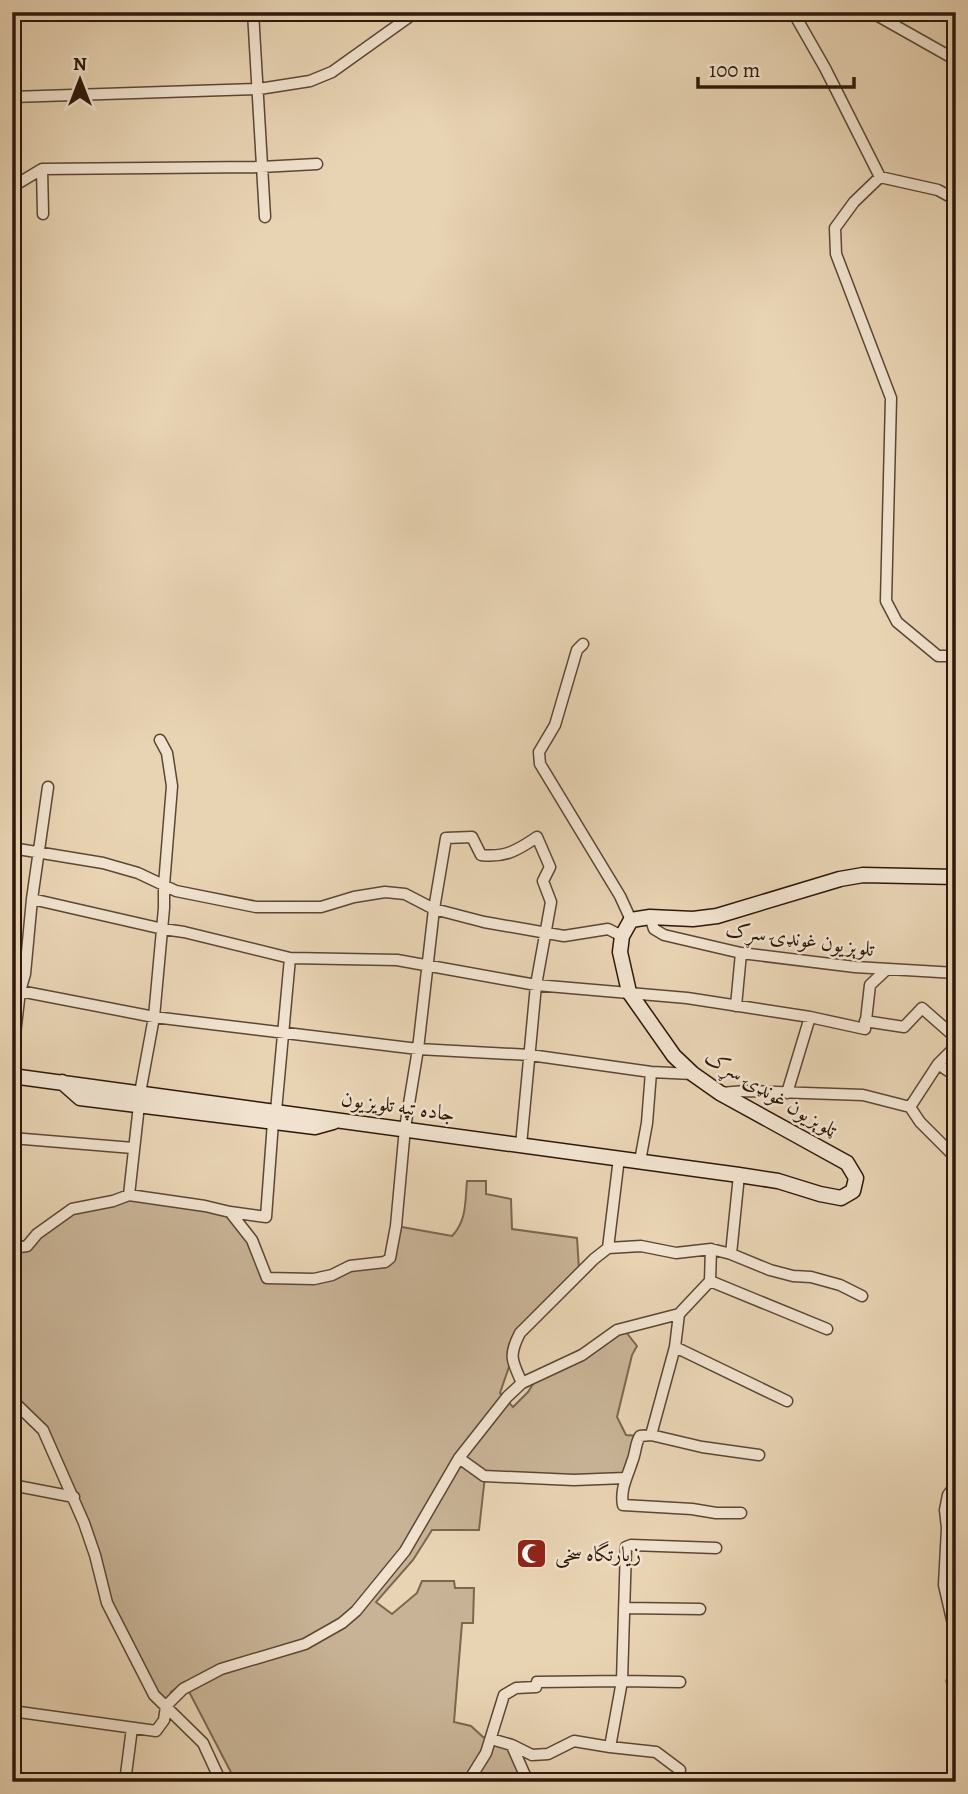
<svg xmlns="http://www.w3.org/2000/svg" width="968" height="1794" viewBox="0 0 968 1794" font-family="Alegreya,Amiri,serif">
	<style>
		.green { fill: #c8b396; stroke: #7b6650; stroke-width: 2 }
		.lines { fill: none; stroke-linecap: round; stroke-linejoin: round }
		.street-casing { stroke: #5c4734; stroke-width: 13 }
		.secondary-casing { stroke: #2e180a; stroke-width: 17 }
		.street { stroke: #f0e2ce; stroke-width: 10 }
		.secondary { stroke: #f0e2ce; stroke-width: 14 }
		.labels { text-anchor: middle; stroke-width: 5; stroke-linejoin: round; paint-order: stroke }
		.street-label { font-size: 21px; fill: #2e180a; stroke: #f0e2ce }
		.poi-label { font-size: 21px; fill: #2e180a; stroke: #f0e2ce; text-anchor: start }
	</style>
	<rect width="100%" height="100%" fill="#e8d3b3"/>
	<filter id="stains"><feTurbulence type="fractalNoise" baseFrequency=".00286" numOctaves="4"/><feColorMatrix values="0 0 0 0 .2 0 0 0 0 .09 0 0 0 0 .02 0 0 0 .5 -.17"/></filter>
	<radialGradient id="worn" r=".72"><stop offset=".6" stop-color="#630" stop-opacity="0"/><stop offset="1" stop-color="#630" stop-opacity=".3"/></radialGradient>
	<!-- green -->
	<path class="green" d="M 467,1181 L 486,1181 L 486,1194 L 511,1199 L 512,1229 L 577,1238 L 579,1269 L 523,1326 L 500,1393 L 513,1407 L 528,1392 L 541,1371 L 622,1327 L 637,1346 L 632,1355 L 617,1417 L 626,1435 L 640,1436 L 625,1478 L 485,1476 L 479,1530 L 432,1530 L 413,1560 L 376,1602 L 392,1614 L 417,1593 L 422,1581 L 454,1581 L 455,1588 L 474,1588 L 473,1623 L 462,1623 L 454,1722 L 471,1726 L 483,1737 L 514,1746 L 528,1782 L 236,1782 L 184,1682 L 171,1692 L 166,1706 L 107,1603 L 95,1555 L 43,1430 L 12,1400 L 12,1248 L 27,1246 L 72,1209 L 129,1195 L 205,1206 L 237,1220 L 267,1278 L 314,1279 L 385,1262 L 396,1226 L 452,1236 C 467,1221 465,1201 467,1181 Z"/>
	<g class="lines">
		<defs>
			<path id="street" d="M 253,12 L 265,217
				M 793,12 L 825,68 L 880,177 L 938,190 L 956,200
				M 871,12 L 956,60
				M 12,97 L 259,89 L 310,81 L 332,72 L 416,12
				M 42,169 L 43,214
				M 880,177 L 854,202 L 835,228 L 836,254 L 891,398 L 886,601 L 897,622 L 938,656 L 956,656
				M 12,187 L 42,169 L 261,167 L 317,164
				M 583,644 L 577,650 L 555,725 L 539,752 L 540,764 L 620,896 L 631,920
				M 12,848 L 103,863 L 138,873 L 176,891 L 256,907 L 321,907 L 354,897 L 385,892 L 405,894 L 434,909 L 484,922 L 564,936 L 608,929 L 622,936
				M 32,899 L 163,929 L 184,932 L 290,958 L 397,960 L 536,985 L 687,998 L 810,1017 L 865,1029 L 870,985 L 886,970
				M 650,917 L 654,929 L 664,935 L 741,953 L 855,967 L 956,973
				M 20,991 L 154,1017 L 418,1049 L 530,1055 L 651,1072 L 693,1074
				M 736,1006 L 741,953
				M 865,1021 L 904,1027 L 922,1008 L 956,1038
				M 12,1060 L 20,991 L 25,974 L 32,899 L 48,787
				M 938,1064 L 956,1076
				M 140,1093 L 154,1017 L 164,908 L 164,885 L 172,786 L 167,753 L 160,740
				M 720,1093 L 746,1091 L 863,1095 L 910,1107 L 920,1122 L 956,1158
				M 787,1093 L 810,1017
				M 910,1107 L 938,1064 L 956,1046
				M 276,1111 L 290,958
				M 12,1138 L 133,1148
				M 640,1161 L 647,1123 L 651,1072
				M 129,1195 L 139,1105
				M 230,1212 L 266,1217 L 273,1122
				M 12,1248 L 27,1246 L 37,1234 L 72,1209 L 113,1201 L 129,1195 L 205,1206 L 230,1212 L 252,1240 L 267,1278 L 314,1279 L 332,1275 L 350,1266 L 385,1262 L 390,1258 L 396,1226 L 405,1128 L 418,1049 L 434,909 L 446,838 L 472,837 L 481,855 C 505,858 518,850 537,837 L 550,867 L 543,881 L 551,902 L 536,985 L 521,1145
				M 608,1248 L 619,1158
				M 711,1249 L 710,1281 L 679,1314 L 675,1347 L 651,1435 L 640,1436 C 635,1444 636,1453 632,1462 C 627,1478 620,1489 623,1505 L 692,1509 L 716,1513 L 741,1513
				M 731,1254 L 739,1175
				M 710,1281 L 827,1329
				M 675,1347 L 787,1401
				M 522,1383 C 512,1361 508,1356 520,1333 L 594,1259 L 608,1248 L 641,1246 L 676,1253 L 711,1249 L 731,1254 L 770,1270 L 793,1276 L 811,1277 L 840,1285 L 862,1296
				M 12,1400 L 43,1430 L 84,1523 L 95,1555 L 107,1603 L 154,1695 L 203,1743 L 221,1782
				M 651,1435 L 702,1447 L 759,1455
				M 459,1458 L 484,1476 L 574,1480 L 625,1478
				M 956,1484 L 948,1495 L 945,1510 L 947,1528 L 944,1585 L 956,1637
				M 12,1485 L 74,1497
				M 624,1608 L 700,1609
				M 956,1671 L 952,1681 L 956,1688
				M 12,1711 L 156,1731 L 164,1720 L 166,1706 L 183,1689 L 221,1669 L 305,1644 L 342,1623 L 356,1611 L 405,1551 L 459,1458 L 507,1397 L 522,1383 L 582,1355 L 617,1330 L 679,1314
				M 491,1739 L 512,1745 L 532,1755 L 548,1754 L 574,1741 L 610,1747 L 622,1681 L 680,1682
				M 512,1746 L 528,1782
				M 610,1747 L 656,1752 L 680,1770
				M 125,1782 L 132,1728
				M 468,1782 L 486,1753 L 504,1695 L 516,1688 L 536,1687 L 537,1682 L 622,1681 L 626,1547 L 631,1545 L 716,1548"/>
			<path id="secondary" d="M 12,1076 L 739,1175 L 778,1181 L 820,1194 L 841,1198 L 853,1191 L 856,1178 L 847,1163 L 720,1093 L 693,1074 L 674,1056 L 629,992 L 620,952 L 622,936 L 631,920 L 650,917 L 693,919 L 717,916 L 840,879 L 863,875 L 956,877
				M 62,1082 L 80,1098 L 315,1127 L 333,1122"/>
		</defs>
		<!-- street casing -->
		<use href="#street" class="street-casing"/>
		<!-- secondary casing -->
		<use href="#secondary" class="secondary-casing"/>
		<!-- street -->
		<use href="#street" class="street"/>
		<!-- secondary -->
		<use href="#secondary" class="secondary"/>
	</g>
	<!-- icons -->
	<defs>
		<symbol id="mosque-square" viewBox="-11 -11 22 22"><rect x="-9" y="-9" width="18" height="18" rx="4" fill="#8f2418" stroke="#f0e2ce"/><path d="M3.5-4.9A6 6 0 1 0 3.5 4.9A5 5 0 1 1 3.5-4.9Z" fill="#fff"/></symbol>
	</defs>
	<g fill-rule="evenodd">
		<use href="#mosque-square" x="514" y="1536" width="35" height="35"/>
	</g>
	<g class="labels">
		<!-- street labels -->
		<g class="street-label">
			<text transform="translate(800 939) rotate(8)" y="7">تلوېزيون غونډۍ سړک</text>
			<text transform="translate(771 1093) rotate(31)" y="7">ټلوېزيون غونډۍ سړک</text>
			<text transform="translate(398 1106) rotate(8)" y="7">جاده تپه تلویزیون</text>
		</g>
		<!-- poi labels -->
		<g class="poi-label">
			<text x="555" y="1561">زیارتگاه سخی</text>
		</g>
	</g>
	<!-- margin -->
	<rect width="968" height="1794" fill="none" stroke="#e8d3b3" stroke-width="42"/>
	<rect x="14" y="14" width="940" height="1766" fill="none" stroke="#2e180a" stroke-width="3.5"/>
	<rect x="21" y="21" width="926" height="1752" fill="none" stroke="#2e180a" stroke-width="2"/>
	<!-- north arrow -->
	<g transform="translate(80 80)" stroke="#f0e2ce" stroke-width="5" paint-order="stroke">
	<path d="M0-5L12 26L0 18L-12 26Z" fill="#2e180a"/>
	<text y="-10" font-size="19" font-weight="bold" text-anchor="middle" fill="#2e180a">N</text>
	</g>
	<!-- scale -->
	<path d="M698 77v10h156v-10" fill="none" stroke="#2e180a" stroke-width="3.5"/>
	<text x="709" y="77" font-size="21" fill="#2e180a" stroke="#f0e2ce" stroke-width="5" paint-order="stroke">100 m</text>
	<rect width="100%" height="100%" filter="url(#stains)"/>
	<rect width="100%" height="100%" fill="url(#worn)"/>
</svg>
